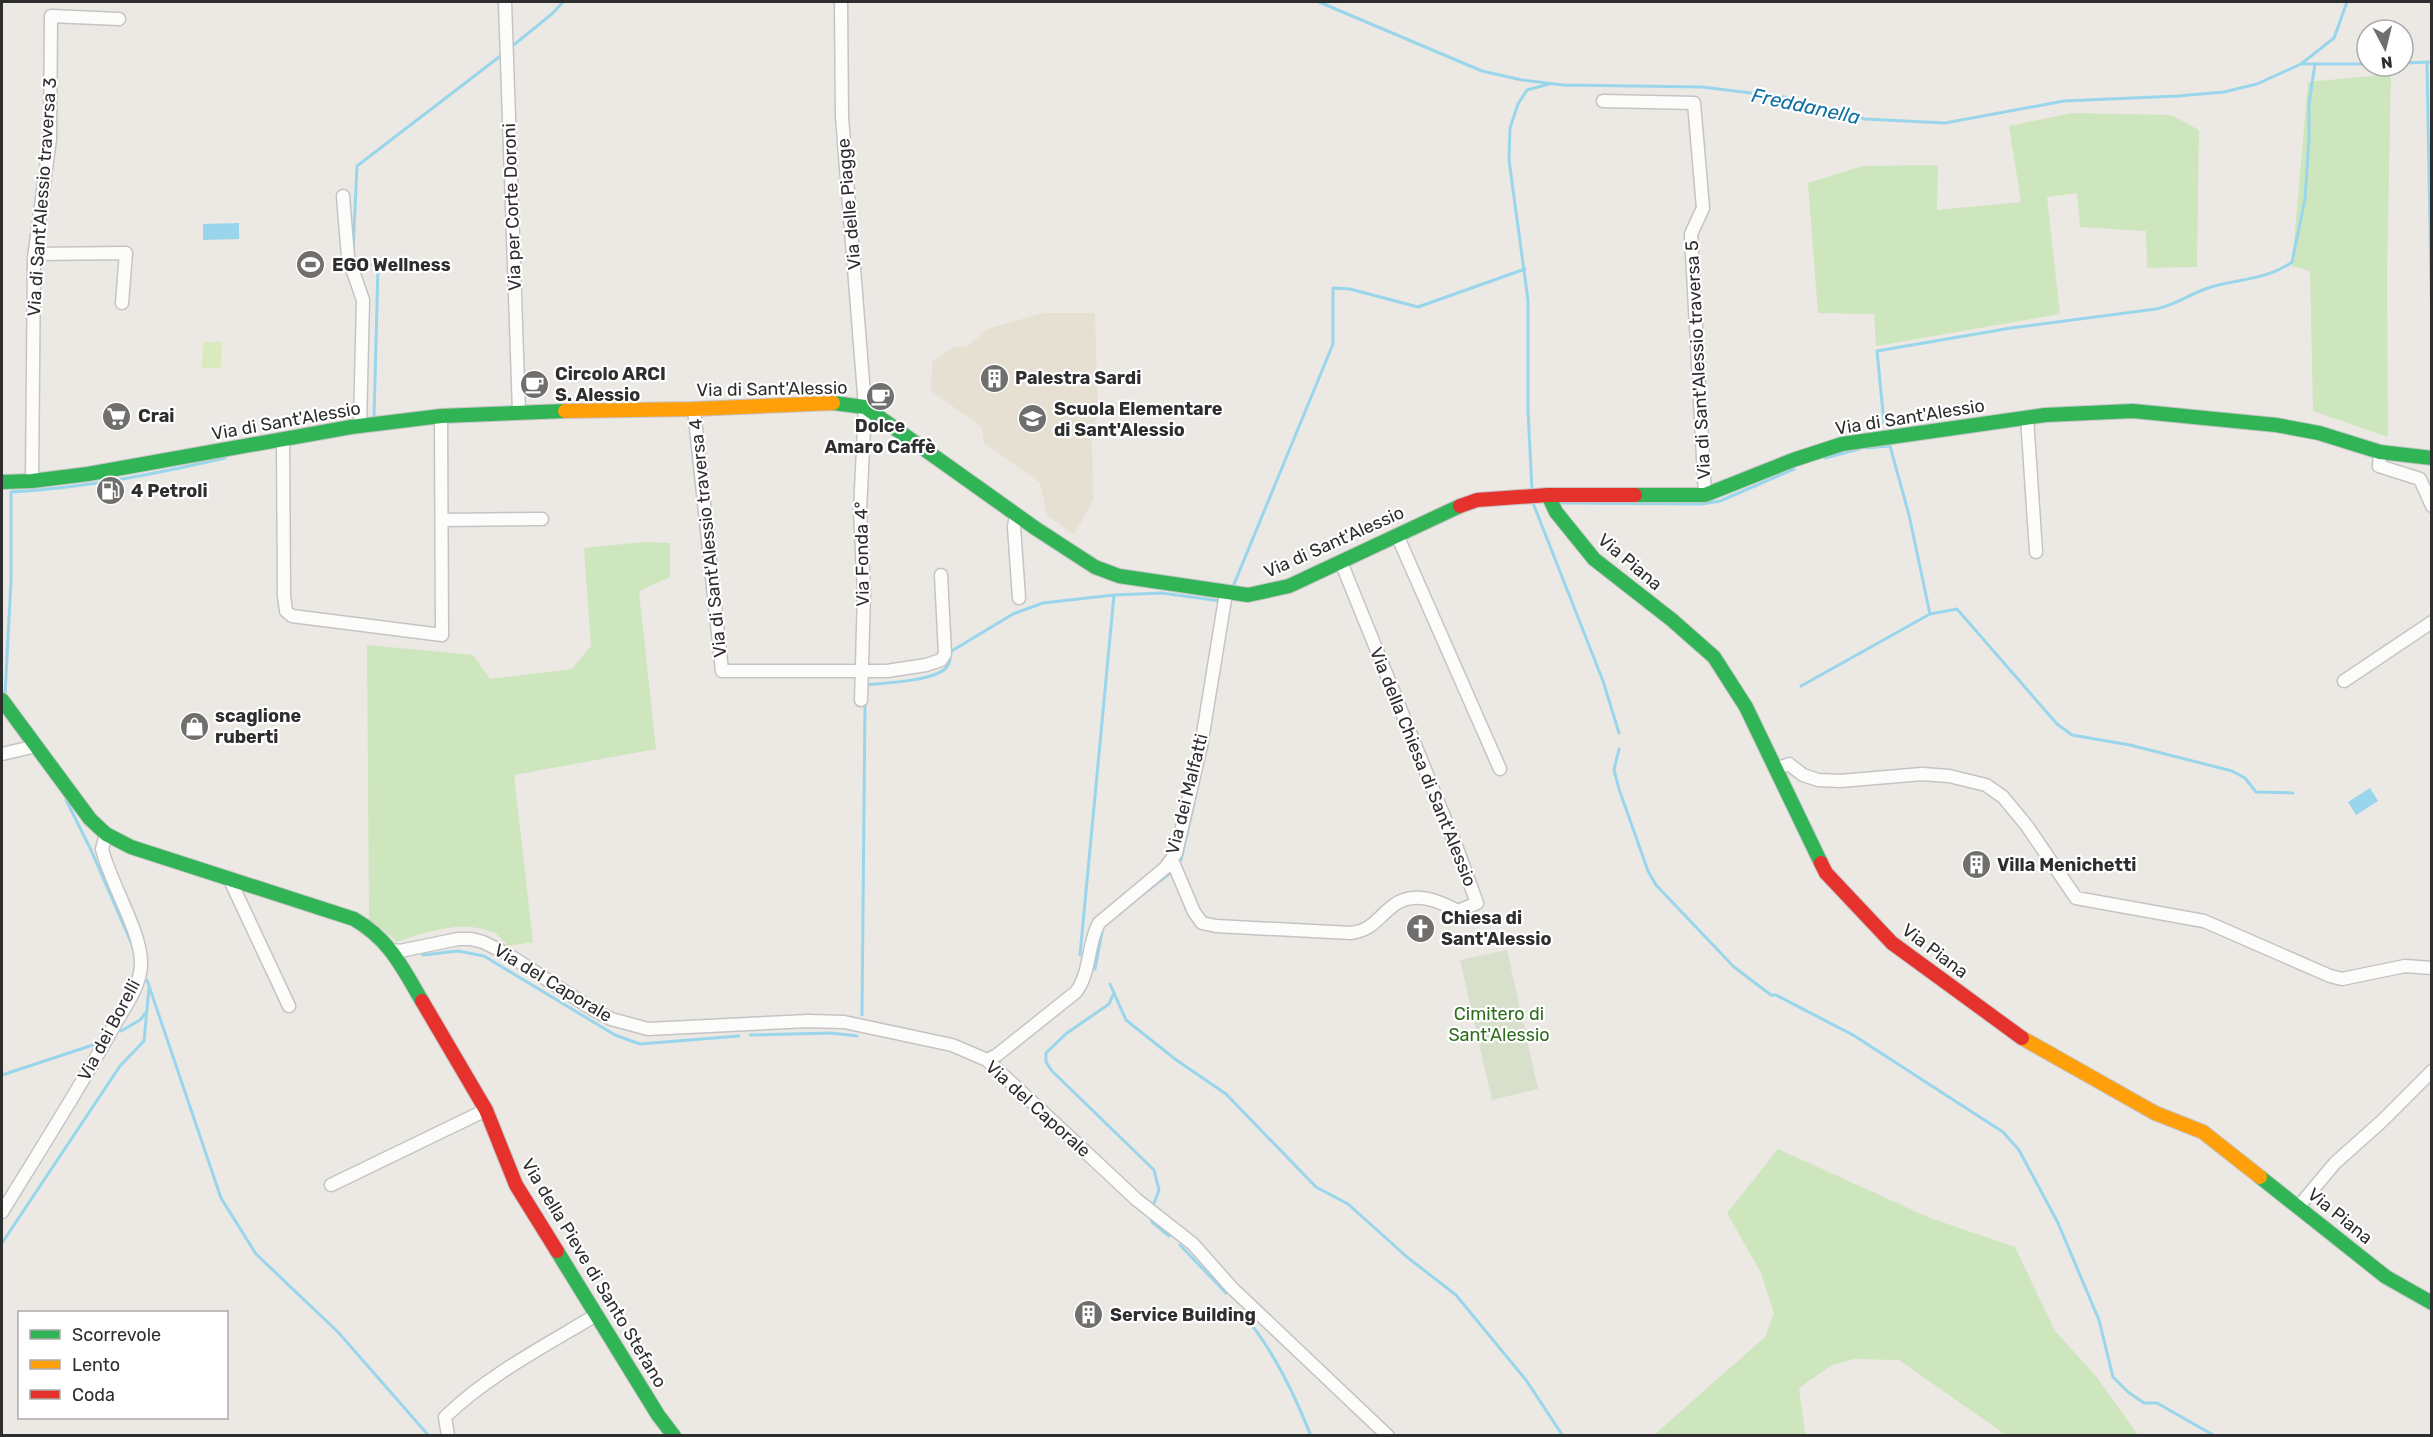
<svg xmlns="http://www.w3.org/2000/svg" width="2433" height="1437" viewBox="0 0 2433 1437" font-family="Rubik,sans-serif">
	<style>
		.education { fill: #e6e0d3 }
		.green { fill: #cee6be }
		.cemetery { fill: #d8e0cc }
		.pitch { fill: #d9eabb }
		.water { fill: #99d6ec }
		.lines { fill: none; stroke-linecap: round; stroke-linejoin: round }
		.stream { stroke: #99d6ec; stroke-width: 3 }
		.street-casing { stroke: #c5c4c5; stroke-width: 15 }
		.fast-casing { stroke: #c5c4c5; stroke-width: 16 }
		.slow-casing { stroke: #c5c4c5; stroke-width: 16 }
		.jam-casing { stroke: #c5c4c5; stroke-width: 16 }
		.street { stroke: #fcfcfb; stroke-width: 12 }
		.fast { stroke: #30b455; stroke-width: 14 }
		.slow { stroke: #ff9f0a; stroke-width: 14 }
		.jam { stroke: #e5322d; stroke-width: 14 }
		.labels { text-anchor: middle; stroke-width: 4.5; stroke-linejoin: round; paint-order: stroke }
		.street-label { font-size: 18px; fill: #2e2e2e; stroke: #fff }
		.poi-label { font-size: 18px; font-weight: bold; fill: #2e2e2e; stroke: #fff; text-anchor: start }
		.park-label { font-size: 18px; fill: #2c6e1b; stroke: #fff }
		.water-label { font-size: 20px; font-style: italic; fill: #0d6fa3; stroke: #fff }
	</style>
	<rect width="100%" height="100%" fill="#ece8e4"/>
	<!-- education -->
	<path class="education" d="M 1043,313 L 1095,313 L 1098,411 L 1092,434 L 1093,500 L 1074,535 L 1047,515 L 1040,483 L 984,443 L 982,427 L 931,391 L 932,362 L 954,347 L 968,346 L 987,329 Z"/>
	<!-- green -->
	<path class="green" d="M 2391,74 L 2387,275 L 2388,437 L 2313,411 L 2310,271 L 2292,266 L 2308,82 Z
		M 2072,113 L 2171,115 L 2199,130 L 2197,267 L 2147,268 L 2146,231 L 2080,227 L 2077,193 L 2047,197 L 2060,314 L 1876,346 L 1874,314 L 1818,313 L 1808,183 L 1863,166 L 1938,165 L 1937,210 L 2021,202 L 2009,126 Z
		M 643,542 L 670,543 L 670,577 L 639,591 L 656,749 L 514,775 L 533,942 L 508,946 C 504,942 499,935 494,933 C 463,919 428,932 397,942 L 375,923 L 369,921 L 367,645 L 473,655 L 490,679 L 572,669 L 591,646 L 584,548 Z
		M 1778,1149 L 1930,1218 L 2015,1247 L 2055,1331 L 2095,1375 L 2138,1435 L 2006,1435 L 1899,1360 L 1854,1359 L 1832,1365 L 1799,1388 L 1805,1432 L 1807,1435 L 1654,1435 L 1765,1337 L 1774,1313 L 1761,1273 L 1727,1213 Z"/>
	<!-- cemetery -->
	<path class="cemetery" d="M 1507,950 L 1538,1089 L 1492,1100 L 1460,960 Z"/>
	<!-- pitch -->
	<path class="pitch" d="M 203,342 L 222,342 L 221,368 L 202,368 Z"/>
	<!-- water -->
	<path class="water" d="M 239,223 L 239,239 L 203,240 L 203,224 Z
		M 2370,788 L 2378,801 L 2356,815 L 2348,802 Z"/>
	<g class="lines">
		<!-- stream -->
		<path class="stream" d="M 1319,2 L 1482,71 L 1522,80 L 1563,85 L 1702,87 L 1784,97 L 1865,119 L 1945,123 L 2064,101 L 2178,96 L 2224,92 L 2257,84 L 2301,64 L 2334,38 L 2347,2
			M 510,48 L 553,13 L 563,2
			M 2403,63 L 2432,62
			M 2303,64 L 2367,64
			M 2427,64 L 2432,337
			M 353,252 L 357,166 L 503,54
			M 354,258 L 356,261 L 378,266 L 374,418
			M 1884,423 L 1877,351 L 2011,328 L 2156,309 C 2175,305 2190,294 2208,288 C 2236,279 2267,280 2292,262 L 2305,199 L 2309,139 L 2309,104 L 2315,64
			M 1866,448 L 1890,446 L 1909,515 L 1930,614
			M 1825,458 L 1859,449
			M 1532,490 L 1528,411 L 1528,300 L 1509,160 L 1510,128 L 1518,104 L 1527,90 L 1549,84
			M 1533,503 L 1603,681 L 1619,733
			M 1562,503 L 1702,504 L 1720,501 L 1794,469
			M 1232,589 L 1333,344 L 1333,288 L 1350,289 L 1418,307 L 1525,269
			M 1801,686 L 1930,614 L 1957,609 L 2057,724 L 2072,735 L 2130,745 L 2232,771 L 2245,778 L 2256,792 L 2293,793
			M 866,687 L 866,685 C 885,683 931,681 945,669 C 950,664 951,658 950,652 L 1013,614 L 1043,603 L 1114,595 L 1162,593 L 1221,601
			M 5,694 L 11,582 L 11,492 C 84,488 155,474 225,458
			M 1619,749 L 1614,770 L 1619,789 L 1648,871 L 1656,885 L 1734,967 L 1771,995 L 1776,995 L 1853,1035 L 2003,1132 L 2019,1150 L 2058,1223 L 2099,1320 L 2113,1377 L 2128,1392 L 2144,1403 L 2157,1403 L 2215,1436
			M 66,800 L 91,850 L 134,949
			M 1181,860 L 1194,803
			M 1135,900 L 1169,874
			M 423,955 L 458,951 L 484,956 L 615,1035 L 640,1044 L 739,1036
			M 1080,955 L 1114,595
			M 1095,969 L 1103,927
			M 147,980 L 221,1198 L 256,1254 L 338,1332 L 429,1436
			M 1110,984 L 1126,1020 L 1175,1059 L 1226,1094 L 1316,1187 L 1348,1204 L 1407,1257 L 1456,1295 L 1526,1380 L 1563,1436
			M 1113,995 L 1109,1004 L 1067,1033 L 1046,1053 L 1046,1062 L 1052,1071 L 1154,1170 L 1159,1190 L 1153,1206
			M 862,1015 L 865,703
			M 121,1031 L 140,1020 L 147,1011
			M 750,1035 L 831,1033 L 857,1036
			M 2,1075 L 99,1043
			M 1151,1215 L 1152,1222 L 1169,1236
			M 2,1243 L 120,1066 L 144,1041 L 149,988
			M 1180,1245 L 1226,1293
			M 1240,1311 C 1271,1345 1294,1393 1311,1436"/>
		<defs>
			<path id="street" d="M 505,2 L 519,412
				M 841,2 L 842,117 L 865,407 L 860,511 L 864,593 L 861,700
				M 1603,101 L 1694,103 L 1703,208 L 1691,234 L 1705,495
				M 343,196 L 348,257 L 363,300 L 360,426
				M 36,254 L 126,253 L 122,303
				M 694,409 L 722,671 L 887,671 L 926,665 L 941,660 L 945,654 L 941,575
				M 2027,417 L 2036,552
				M 283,439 L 284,596 L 286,611 L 292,616 L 442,635 L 441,416
				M 2380,452 L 2379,466 L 2420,479 L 2432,506
				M 32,481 L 34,258 L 50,139 L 51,16 L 119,19
				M 1016,515 L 1014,527 L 1019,598
				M 442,520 L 542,519
				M 1397,535 L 1500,769
				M 2344,681 L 2432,622
				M 2,754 L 36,746
				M 1776,769 L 1789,764 L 1803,775 L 1818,780 L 1840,781 L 1922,774 L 1949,776 L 1986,785 L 2003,797 L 2027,826 L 2076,898 L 2204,921 L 2330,976 L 2342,979 L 2405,966 L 2432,968
				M 1172,860 L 1194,912 L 1202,923 L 1216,926 L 1351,933 C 1373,930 1378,917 1394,905 C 1414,890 1439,901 1458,911 L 1477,903 L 1458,851 L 1341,562
				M 229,878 L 289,1006
				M 392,950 L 400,951 L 458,939 L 471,939 L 483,942 L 509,955 L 592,1009 L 611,1019 L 648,1029 L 808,1021 L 844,1022 L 952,1045 L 987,1060 L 1137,1200 L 1193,1244 L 1232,1288 L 1388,1436
				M 987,1060 L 997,1055 L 1076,992 C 1091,972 1087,944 1099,923 L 1165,868 L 1176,853 L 1201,746 L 1226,593
				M 331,1185 L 486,1110
				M 2299,1206 L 2335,1163 L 2382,1121 L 2432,1071
				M 2,1212 C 40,1150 80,1088 115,1024 C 126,1005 142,984 141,961 C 140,930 110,882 102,849 L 106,834
				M 448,1436 L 445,1417 C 488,1375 545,1346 596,1315"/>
			<path id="fast" d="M 833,403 L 865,407 L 1035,528 L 1095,567 L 1119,576 L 1248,595 L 1289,586 L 1460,506
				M 2,482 L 32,481 L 88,474 L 351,427 L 441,416 L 565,411
				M 1548,495 L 1556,512 L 1594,559 L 1672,620 L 1714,657 L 1746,707 L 1821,863
				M 1635,495 L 1705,495 L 1793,460 L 1842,444 L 2045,415 L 2133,411 L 2276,425 L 2319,433 L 2380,452 L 2432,458
				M 2,700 L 90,819 L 106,834 L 131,847 L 354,919 C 390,940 402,967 422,1001
				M 2260,1177 L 2386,1277 L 2432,1303
				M 557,1251 L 658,1415 L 674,1436"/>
			<path id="slow" d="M 565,411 L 694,409 L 833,403
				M 2022,1038 L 2155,1113 L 2203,1132 L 2260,1177"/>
			<path id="jam" d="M 1460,506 L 1477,500 L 1548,495 L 1635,495
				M 1821,863 L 1826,873 L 1892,943 L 2022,1038
				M 422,1001 L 486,1110 L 516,1185 L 557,1251"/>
		</defs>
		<!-- street casing -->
		<use href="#street" class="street-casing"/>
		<!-- fast casing -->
		<use href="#fast" class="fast-casing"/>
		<!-- slow casing -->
		<use href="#slow" class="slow-casing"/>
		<!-- jam casing -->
		<use href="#jam" class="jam-casing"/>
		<!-- street -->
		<use href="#street" class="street"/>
		<!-- fast -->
		<use href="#fast" class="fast"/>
		<!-- slow -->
		<use href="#slow" class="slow"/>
		<!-- jam -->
		<use href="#jam" class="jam"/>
	</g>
	<!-- icons -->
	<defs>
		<symbol id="stadium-disc" viewBox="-11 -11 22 22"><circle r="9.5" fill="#706f6e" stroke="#fff"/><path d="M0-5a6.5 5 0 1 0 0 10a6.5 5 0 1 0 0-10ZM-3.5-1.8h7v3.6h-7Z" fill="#fff"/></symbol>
		<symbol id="building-disc" viewBox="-11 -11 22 22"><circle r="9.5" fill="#706f6e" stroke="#fff"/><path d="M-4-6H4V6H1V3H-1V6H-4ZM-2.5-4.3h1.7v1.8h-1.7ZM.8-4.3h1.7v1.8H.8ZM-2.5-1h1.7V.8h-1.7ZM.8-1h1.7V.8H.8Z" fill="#fff"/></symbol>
		<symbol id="cafe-disc" viewBox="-11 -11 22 22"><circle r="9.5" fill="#706f6e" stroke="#fff"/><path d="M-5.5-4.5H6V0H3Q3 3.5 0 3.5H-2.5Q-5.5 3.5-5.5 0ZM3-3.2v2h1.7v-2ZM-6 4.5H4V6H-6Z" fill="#fff"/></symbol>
		<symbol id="supermarket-disc" viewBox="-11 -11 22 22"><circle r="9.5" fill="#706f6e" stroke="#fff"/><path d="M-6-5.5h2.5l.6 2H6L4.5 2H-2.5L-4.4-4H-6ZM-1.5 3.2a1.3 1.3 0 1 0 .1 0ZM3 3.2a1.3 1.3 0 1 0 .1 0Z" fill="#fff"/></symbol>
		<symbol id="school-disc" viewBox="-11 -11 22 22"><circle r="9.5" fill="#706f6e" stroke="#fff"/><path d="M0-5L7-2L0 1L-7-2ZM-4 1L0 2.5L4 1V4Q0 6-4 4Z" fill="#fff"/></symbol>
		<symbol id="fuel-disc" viewBox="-11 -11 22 22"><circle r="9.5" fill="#706f6e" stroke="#fff"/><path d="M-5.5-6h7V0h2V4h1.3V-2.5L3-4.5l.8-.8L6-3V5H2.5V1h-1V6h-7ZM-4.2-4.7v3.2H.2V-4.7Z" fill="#fff"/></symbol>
		<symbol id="shop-disc" viewBox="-11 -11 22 22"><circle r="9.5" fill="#706f6e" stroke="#fff"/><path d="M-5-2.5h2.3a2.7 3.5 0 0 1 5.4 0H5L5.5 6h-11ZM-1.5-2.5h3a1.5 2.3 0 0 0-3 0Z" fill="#fff"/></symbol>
		<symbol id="church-disc" viewBox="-11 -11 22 22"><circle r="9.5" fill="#706f6e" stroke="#fff"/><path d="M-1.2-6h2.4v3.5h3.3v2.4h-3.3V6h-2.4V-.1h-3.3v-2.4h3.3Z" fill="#fff"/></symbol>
	</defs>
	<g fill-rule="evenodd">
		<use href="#stadium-disc" x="294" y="248" width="33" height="33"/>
		<use href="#building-disc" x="978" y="362" width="33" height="33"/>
		<use href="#cafe-disc" x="518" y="368" width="33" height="33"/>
		<use href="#cafe-disc" x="864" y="380" width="33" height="33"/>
		<use href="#supermarket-disc" x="100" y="400" width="33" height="33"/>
		<use href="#school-disc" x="1016" y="402" width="33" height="33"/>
		<use href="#fuel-disc" x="94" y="474" width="33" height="33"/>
		<use href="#shop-disc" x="178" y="710" width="33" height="33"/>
		<use href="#building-disc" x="1960" y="848" width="33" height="33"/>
		<use href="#church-disc" x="1404" y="912" width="33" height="33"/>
		<use href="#building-disc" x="1072" y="1298" width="33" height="33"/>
	</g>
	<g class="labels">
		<!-- street labels -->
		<g class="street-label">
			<text transform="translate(42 197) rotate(-86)" y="6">Via di Sant'Alessio traversa 3</text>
			<text transform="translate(849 204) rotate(-95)" y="6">Via delle Piagge</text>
			<text transform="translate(512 207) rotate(-92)" y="6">Via per Corte Doroni</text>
			<text transform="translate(1698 360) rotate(-93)" y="6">Via di Sant'Alessio traversa 5</text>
			<text transform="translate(772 389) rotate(-1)" y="6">Via di Sant'Alessio</text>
			<text transform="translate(1910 417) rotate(-9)" y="6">Via di Sant'Alessio</text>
			<text transform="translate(286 421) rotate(-10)" y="6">Via di Sant'Alessio</text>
			<text transform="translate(708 538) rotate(-96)" y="6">Via di Sant'Alessio traversa 4</text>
			<text transform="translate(1334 542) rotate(-24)" y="6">Via di Sant'Alessio</text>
			<text transform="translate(862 554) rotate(-91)" y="6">Via Fonda 4°</text>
			<text transform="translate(1630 562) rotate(40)" y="6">Via Piana</text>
			<text transform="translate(1423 767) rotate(68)" y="6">Via della Chiesa di Sant'Alessio</text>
			<text transform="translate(1187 794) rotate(-76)" y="6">Via dei Malfatti</text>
			<text transform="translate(1935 951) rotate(37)" y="6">Via Piana</text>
			<text transform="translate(553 983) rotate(31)" y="6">Via del Caporale</text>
			<text transform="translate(109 1030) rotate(-62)" y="6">Via dei Borelli</text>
			<text transform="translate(1038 1109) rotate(42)" y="6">Via del Caporale</text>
			<text transform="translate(2340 1216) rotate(39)" y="6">Via Piana</text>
			<text transform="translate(594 1273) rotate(59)" y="6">Via della Pieve di Santo Stefano</text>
		</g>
		<!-- poi labels -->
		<g class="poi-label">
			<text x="332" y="271">EGO Wellness</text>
			<text x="555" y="380">Circolo ARCI<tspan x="555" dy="21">S. Alessio</tspan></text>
			<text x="1015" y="384">Palestra Sardi</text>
			<text x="1054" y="415">Scuola Elementare<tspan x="1054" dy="21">di Sant'Alessio</tspan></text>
			<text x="138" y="422">Crai</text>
			<text x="880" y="432" text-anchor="middle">Dolce<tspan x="880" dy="21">Amaro Caffè</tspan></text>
			<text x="131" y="497">4 Petroli</text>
			<text x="215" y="722">scaglione<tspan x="215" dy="21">ruberti</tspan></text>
			<text x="1997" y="871">Villa Menichetti</text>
			<text x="1441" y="924">Chiesa di<tspan x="1441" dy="21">Sant'Alessio</tspan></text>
			<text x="1110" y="1321">Service Building</text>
		</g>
		<!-- park labels -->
		<g class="park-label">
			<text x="1499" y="1020">Cimitero di<tspan x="1499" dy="21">Sant'Alessio</tspan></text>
		</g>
		<!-- water labels -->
		<g class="water-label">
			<text transform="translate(1806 106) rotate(12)" y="7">Freddanella</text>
		</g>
	</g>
	<!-- border -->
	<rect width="2433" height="1437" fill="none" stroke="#2e2e2e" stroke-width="6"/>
	<!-- legend -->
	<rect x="18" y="1311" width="210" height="108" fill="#ffffff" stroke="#ababab" stroke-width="1.5"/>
	<rect x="30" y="1330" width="30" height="9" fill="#30b455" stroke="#ababab" stroke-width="1.5"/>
	<text x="72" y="1341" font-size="18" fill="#2e2e2e">Scorrevole</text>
	<rect x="30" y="1360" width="30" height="9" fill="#ff9f0a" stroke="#ababab" stroke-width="1.5"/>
	<text x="72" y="1371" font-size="18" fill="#2e2e2e">Lento</text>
	<rect x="30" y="1390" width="30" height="9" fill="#e5322d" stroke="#ababab" stroke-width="1.5"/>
	<text x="72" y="1401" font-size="18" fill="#2e2e2e">Coda</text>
	<!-- north arrow -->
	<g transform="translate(2385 48) rotate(173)"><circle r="28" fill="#ffffff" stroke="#ababab" stroke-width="1.5"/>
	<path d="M0-4.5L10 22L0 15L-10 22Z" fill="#706f6e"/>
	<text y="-9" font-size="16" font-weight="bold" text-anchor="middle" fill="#2e2e2e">N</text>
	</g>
</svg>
